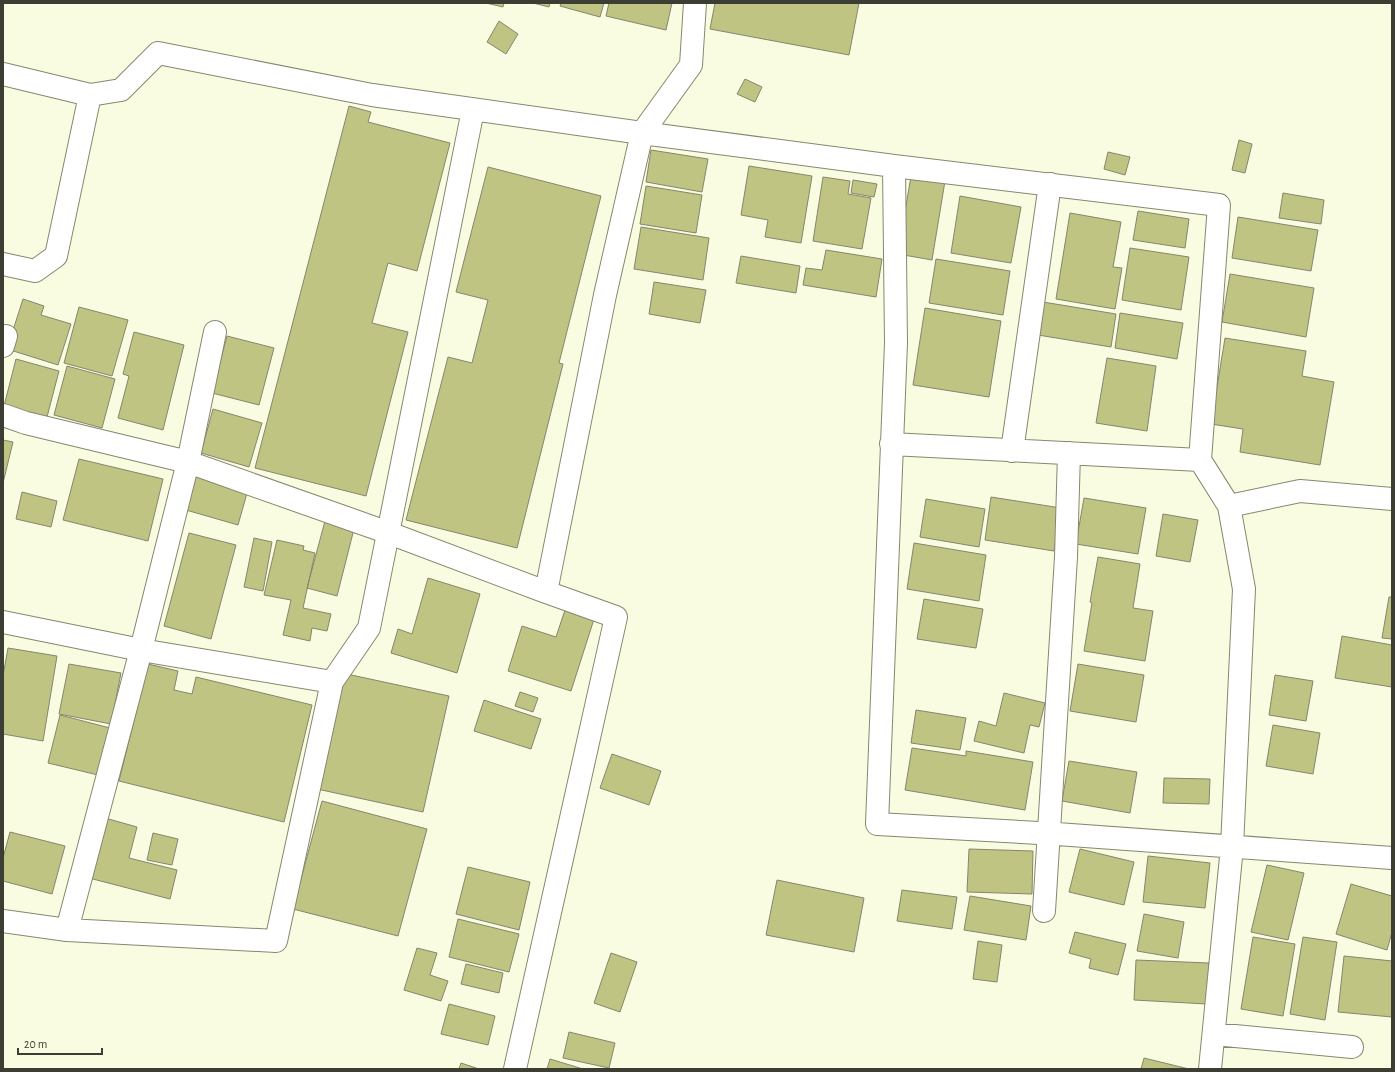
<svg xmlns="http://www.w3.org/2000/svg" width="1395" height="1072" viewBox="0 0 1395 1072" font-family="'Alegreya Sans',sans-serif">
	<style>
		.building { fill: #c0c483; stroke: #84866e }
		.lines { fill: none; stroke-linecap: round; stroke-linejoin: round }
		.minor-casing { stroke: #85886f; stroke-width: 24 }
		.minor { stroke: #fff; stroke-width: 22 }
	</style>
	<rect width="100%" height="100%" fill="#f9fce0"/>
	<!-- building -->
	<path class="building" d="M 486,3 L 504,3 L 503,7 Z
		M 533,3 L 550,3 L 549,7 Z
		M 561,3 L 604,3 L 600,17 L 560,6 Z
		M 609,3 L 672,3 L 666,30 L 606,16 Z
		M 715,3 L 859,3 L 849,55 L 710,29 Z
		M 499,21 L 518,34 L 506,54 L 487,42 Z
		M 745,79 L 762,87 L 755,102 L 737,94 Z
		M 349,106 L 371,112 L 368,122 L 450,143 L 417,271 L 388,263 L 372,323 L 408,332 L 366,496 L 255,468 Z
		M 1239,140 L 1252,144 L 1245,173 L 1232,170 Z
		M 651,150 L 708,159 L 702,192 L 646,182 Z
		M 1108,152 L 1130,157 L 1125,175 L 1104,169 Z
		M 749,166 L 812,176 L 801,243 L 765,237 L 768,220 L 741,215 Z
		M 488,167 L 601,196 L 559,363 L 563,364 L 517,548 L 406,520 L 448,357 L 472,363 L 488,300 L 456,292 Z
		M 911,176 L 945,181 L 932,260 L 898,254 Z
		M 823,177 L 850,181 L 848,194 L 871,198 L 862,249 L 813,241 Z
		M 853,180 L 877,184 L 874,197 L 851,193 Z
		M 646,186 L 702,195 L 696,233 L 640,224 Z
		M 1283,193 L 1324,200 L 1321,224 L 1279,218 Z
		M 960,196 L 1021,207 L 1011,263 L 951,253 Z
		M 1138,211 L 1189,219 L 1185,248 L 1133,240 Z
		M 1070,213 L 1121,222 L 1113,267 L 1122,268 L 1115,309 L 1056,299 Z
		M 1238,217 L 1318,230 L 1311,271 L 1232,258 Z
		M 641,227 L 709,238 L 703,280 L 634,269 Z
		M 1130,248 L 1189,257 L 1181,310 L 1122,300 Z
		M 826,250 L 882,259 L 876,297 L 803,285 L 806,268 L 822,270 Z
		M 741,256 L 800,266 L 796,293 L 736,283 Z
		M 936,259 L 1010,271 L 1003,315 L 929,303 Z
		M 1230,274 L 1314,288 L 1306,337 L 1222,322 Z
		M 654,282 L 706,290 L 700,323 L 649,314 Z
		M 23,299 L 44,306 L 41,315 L 71,324 L 58,365 L 7,349 Z
		M 1043,302 L 1116,314 L 1111,347 L 1038,335 Z
		M 79,307 L 128,320 L 112,376 L 64,363 Z
		M 925,308 L 1001,321 L 989,397 L 913,385 Z
		M 1120,313 L 1183,323 L 1177,359 L 1115,348 Z
		M 134,332 L 184,345 L 163,430 L 118,418 L 129,376 L 123,374 Z
		M 227,336 L 274,348 L 259,405 L 212,393 Z
		M 1225,338 L 1306,351 L 1302,376 L 1334,382 L 1320,465 L 1240,452 L 1243,429 L 1211,424 Z
		M 1107,358 L 1156,366 L 1147,431 L 1096,423 Z
		M 16,359 L 59,371 L 47,417 L 4,406 Z
		M 67,366 L 115,379 L 102,428 L 54,415 Z
		M 213,409 L 262,423 L 249,467 L 201,453 Z
		M 3,440 L 13,442 L 3,483 Z
		M 79,459 L 163,479 L 148,541 L 63,520 Z
		M 197,472 L 249,486 L 238,525 L 186,510 Z
		M 22,492 L 57,501 L 51,527 L 16,519 Z
		M 991,497 L 1061,508 L 1054,551 L 985,540 Z
		M 1084,498 L 1146,508 L 1138,554 L 1076,544 Z
		M 926,499 L 985,509 L 979,547 L 920,537 Z
		M 1163,514 L 1198,520 L 1190,562 L 1156,556 Z
		M 325,521 L 354,529 L 337,596 L 307,588 Z
		M 189,533 L 236,545 L 211,639 L 164,626 Z
		M 254,538 L 272,542 L 263,591 L 244,587 Z
		M 277,540 L 304,546 L 303,550 L 315,553 L 303,608 L 331,614 L 327,631 L 312,628 L 310,641 L 283,635 L 291,600 L 264,595 Z
		M 914,543 L 986,555 L 979,601 L 907,589 Z
		M 1098,557 L 1140,564 L 1133,608 L 1153,611 L 1145,661 L 1084,651 L 1092,603 L 1090,602 Z
		M 428,578 L 480,594 L 457,673 L 391,653 L 398,629 L 412,634 Z
		M 1389,597 L 1392,597 L 1392,639 L 1382,638 Z
		M 924,599 L 983,609 L 976,648 L 917,639 Z
		M 566,607 L 595,616 L 571,691 L 508,671 L 522,626 L 556,637 Z
		M 1342,636 L 1392,645 L 1392,687 L 1335,678 Z
		M 8,648 L 57,656 L 43,741 L 3,734 L 3,676 Z
		M 69,664 L 121,673 L 111,724 L 59,714 Z
		M 148,664 L 178,671 L 174,690 L 192,694 L 196,677 L 312,705 L 284,822 L 119,781 Z
		M 1078,664 L 1144,675 L 1136,722 L 1070,711 Z
		M 342,673 L 449,696 L 423,812 L 317,789 Z
		M 1275,675 L 1313,681 L 1306,721 L 1269,715 Z
		M 520,692 L 538,698 L 533,712 L 515,706 Z
		M 1004,693 L 1045,703 L 1039,727 L 1030,725 L 1024,753 L 974,741 L 979,721 L 996,726 Z
		M 484,700 L 541,719 L 531,749 L 474,731 Z
		M 916,710 L 966,718 L 960,750 L 911,743 Z
		M 60,715 L 110,728 L 98,775 L 48,763 Z
		M 1273,725 L 1320,733 L 1313,774 L 1266,766 Z
		M 912,748 L 966,756 L 966,751 L 1033,762 L 1025,810 L 905,790 Z
		M 612,754 L 661,771 L 649,805 L 600,788 Z
		M 1069,761 L 1137,772 L 1130,813 L 1062,801 Z
		M 1164,778 L 1210,779 L 1209,804 L 1163,803 Z
		M 322,801 L 427,829 L 398,936 L 293,909 Z
		M 105,818 L 137,827 L 129,858 L 177,870 L 170,899 L 89,878 Z
		M 10,832 L 65,846 L 52,894 L 3,881 L 3,858 Z
		M 153,833 L 178,839 L 172,865 L 147,860 Z
		M 969,849 L 1033,851 L 1032,894 L 967,892 Z
		M 1080,849 L 1134,862 L 1124,905 L 1069,892 Z
		M 1148,856 L 1210,863 L 1205,908 L 1143,902 Z
		M 1267,865 L 1304,873 L 1288,940 L 1251,932 Z
		M 468,867 L 530,882 L 519,930 L 456,914 Z
		M 777,880 L 864,898 L 854,952 L 766,935 Z
		M 1351,884 L 1392,896 L 1392,932 L 1387,950 L 1336,934 Z
		M 902,890 L 957,897 L 952,929 L 897,921 Z
		M 970,896 L 1031,906 L 1026,940 L 964,930 Z
		M 1144,914 L 1184,922 L 1178,958 L 1137,951 Z
		M 458,919 L 519,934 L 509,972 L 449,957 Z
		M 1075,932 L 1126,944 L 1118,975 L 1089,968 L 1091,959 L 1069,953 Z
		M 1253,937 L 1295,944 L 1283,1016 L 1241,1009 Z
		M 1303,937 L 1337,942 L 1325,1020 L 1290,1014 Z
		M 978,941 L 1002,945 L 997,982 L 973,979 Z
		M 417,948 L 437,953 L 430,975 L 448,981 L 441,1001 L 404,990 Z
		M 611,953 L 637,962 L 620,1012 L 594,1003 Z
		M 1344,956 L 1392,961 L 1392,1017 L 1338,1012 Z
		M 1136,960 L 1209,963 L 1207,1004 L 1134,1000 Z
		M 466,964 L 503,973 L 499,993 L 461,984 Z
		M 449,1004 L 495,1016 L 488,1045 L 441,1034 Z
		M 569,1032 L 615,1043 L 609,1068 L 563,1058 Z
		M 1144,1058 L 1189,1069 L 1141,1069 Z
		M 550,1059 L 583,1069 L 547,1069 Z
		M 461,1063 L 479,1069 L 459,1069 Z"/>
	<g class="lines">
		<defs>
			<path id="minor" d="M 695,3 L 691,65 L 642,133 L 894,166 L 896,343 L 877,824 L 1057,834 L 1392,858
				M 3,74 L 90,95 L 121,90 L 158,53 L 372,95 L 642,133 L 605,295 L 546,592 L 616,617 L 515,1069
				M 3,264 L 35,271 L 56,256 L 90,95
				M 3,346 L 6,336
				M 3,415 L 26,423 L 188,462 L 389,533 L 546,592
				M 891,444 L 1200,460 L 1219,205 L 894,166
				M 1012,451 L 1050,184
				M 1200,460 L 1229,506 L 1244,589 L 1232,847 L 1210,1069
				M 1229,506 L 1300,491 L 1392,499
				M 3,622 L 141,650 L 332,682 L 369,628 L 473,110
				M 1044,911 L 1066,557 L 1069,453
				M 3,921 L 67,930 L 276,941 L 332,682
				M 67,930 L 141,650 L 188,462 L 215,332
				M 1214,1034 L 1352,1047"/>
		</defs>
		<!-- minor casing -->
		<use href="#minor" class="minor-casing"/>
		<!-- minor -->
		<use href="#minor" class="minor"/>
	</g>
	<!-- border -->
	<rect width="1395" height="1072" fill="none" stroke="#3d3e33" stroke-width="8"/>
	<!-- scale -->
	<path d="M18 1048v6h84v-6" fill="none" stroke="#3d3e33" stroke-width="2"/>
	<text x="24" y="1048" font-size="12" fill="#3d3e33" stroke="#f9fce0" stroke-width="3" paint-order="stroke">20 m</text>
</svg>
